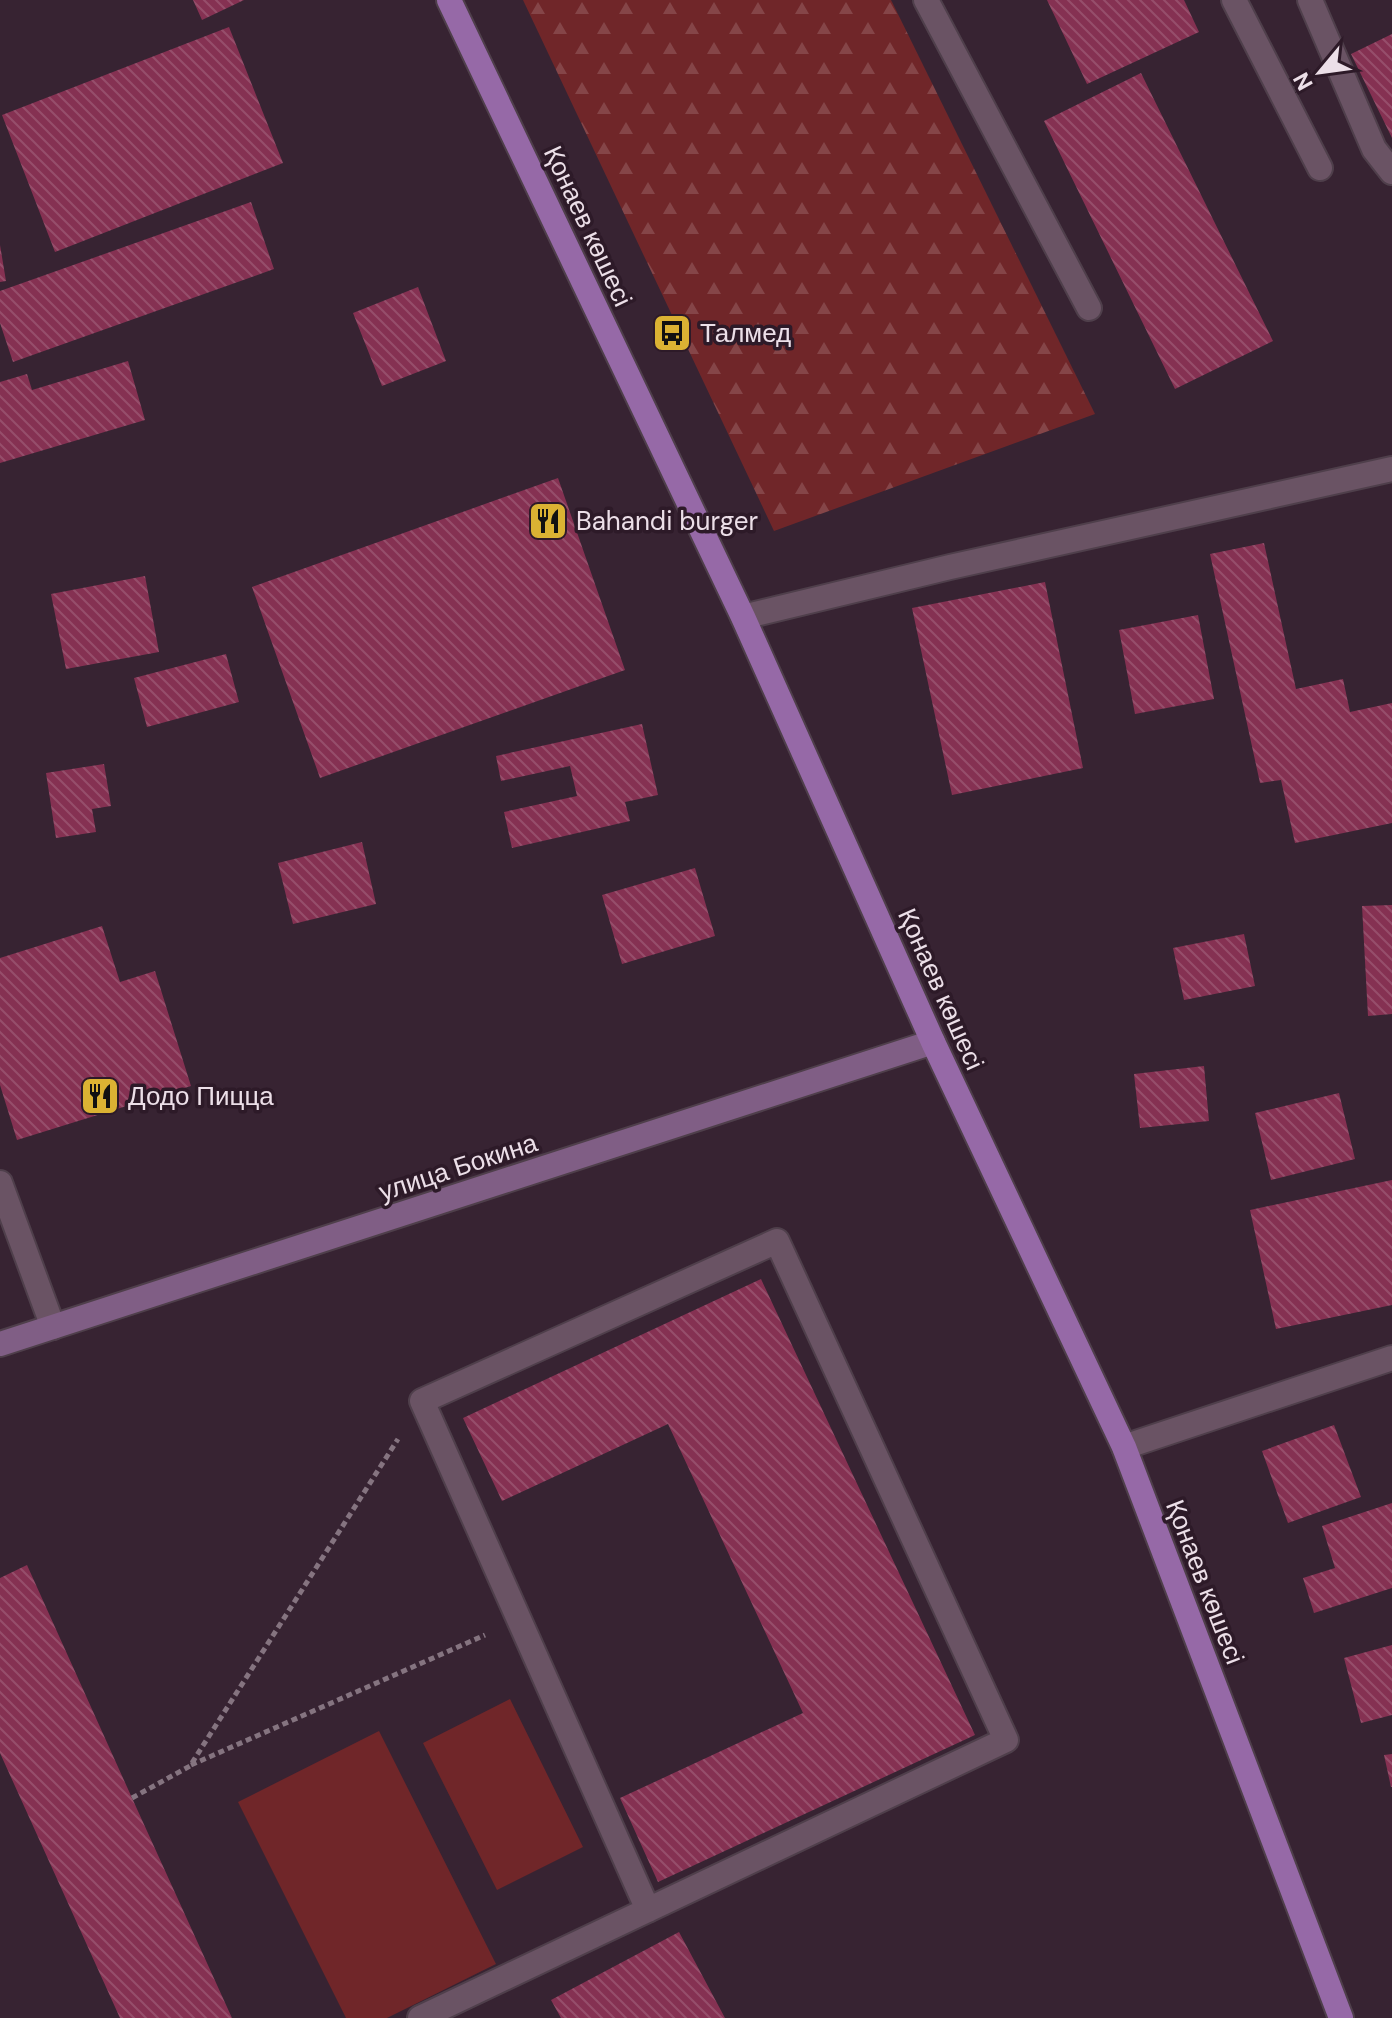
<svg xmlns="http://www.w3.org/2000/svg" width="1392" height="2018" viewBox="0 0 1392 2018" font-family="'DM Sans',sans-serif">
	<style>
		.grass { fill: #702629 }
		.forest { fill: url(#forest-firs) }
		.building { fill: url(#building-back-hatch) }
		.lines { fill: none; stroke-linecap: round; stroke-linejoin: round }
		.lane-casing { stroke: #4f3f4b; stroke-width: 28 }
		.street-casing { stroke: #4f3f4b; stroke-width: 28 }
		.secondary-casing { stroke: #4f3f4b; stroke-width: 28 }
		.primary-casing { stroke: #4f3f4b; stroke-width: 28 }
		.path { stroke: #857480; stroke-width: 5; stroke-dasharray: 6 4; stroke-linecap: butt }
		.lane { stroke: #6a5364; stroke-width: 24 }
		.street { stroke: #6a5364; stroke-width: 24 }
		.secondary { stroke: #805e85; stroke-width: 24 }
		.primary { stroke: #9669a7; stroke-width: 24 }
		.labels { text-anchor: middle; stroke-width: 7; stroke-linejoin: round; paint-order: stroke }
		.street-label { font-size: 26px; fill: #ecdfe8; stroke: #2d1a28 }
		.poi-label { font-size: 26px; fill: #ecdfe8; stroke: #2d1a28; text-anchor: start }
	</style>
	<defs>
		<pattern id="forest-firs" width="22" height="20" patternUnits="userSpaceOnUse" patternTransform="scale(2)"><rect width="22" height="20" fill="#702629"/><path d="M5 1l3.5 6h-7zM16 11l3.5 6h-7z" fill="#854548"/></pattern>
		<pattern id="building-back-hatch" width="6" height="6" patternUnits="userSpaceOnUse" patternTransform="scale(2)"><rect width="6" height="6" fill="#853152"/><path d="M-1 5l2 2M0 0l6 6M5-1l2 2" fill="none" stroke="#964e6b"/></pattern>
	</defs>
	<rect width="100%" height="100%" fill="#372332"/>
	<!-- grass -->
	<path class="grass" d="M 510,1699 L 583,1847 L 497,1890 L 423,1743 Z
		M 379,1731 L 496,1964 L 387,2018 L 346,2018 L 238,1802 Z"/>
	<!-- forest -->
	<path class="forest" d="M 523,0 L 891,0 L 1095,414 L 774,531 Z"/>
	<!-- building -->
	<path class="building" d="M 193,0 L 244,0 L 202,20 Z
		M 1047,0 L 1184,0 L 1199,32 L 1087,84 Z
		M 229,27 L 283,163 L 55,252 L 2,115 Z
		M 1392,34 L 1392,138 L 1351,54 Z
		M 1141,73 L 1273,341 L 1175,389 L 1044,121 Z
		M 251,202 L 274,269 L 13,362 L 0,323 L 0,291 Z
		M 0,245 L 6,281 L 0,282 Z
		M 418,287 L 446,361 L 382,386 L 353,313 Z
		M 128,361 L 145,420 L 0,463 L 0,382 L 27,374 L 32,390 Z
		M 558,478 L 625,670 L 320,778 L 252,587 Z
		M 1264,543 L 1296,689 L 1343,679 L 1350,712 L 1392,703 L 1392,823 L 1295,843 L 1281,780 L 1260,783 L 1210,554 Z
		M 145,576 L 159,652 L 66,669 L 51,594 Z
		M 1045,582 L 1083,768 L 952,795 L 912,608 Z
		M 1198,615 L 1214,699 L 1135,714 L 1119,630 Z
		M 226,654 L 239,702 L 147,727 L 134,678 Z
		M 642,724 L 658,795 L 625,802 L 630,821 L 512,848 L 504,812 L 577,796 L 570,766 L 501,781 L 496,756 Z
		M 104,764 L 111,806 L 92,809 L 96,832 L 56,838 L 46,773 Z
		M 362,842 L 376,904 L 293,924 L 278,863 Z
		M 695,868 L 715,936 L 622,964 L 602,895 Z
		M 1392,905 L 1392,1014 L 1368,1016 L 1362,906 Z
		M 102,926 L 120,982 L 155,971 L 191,1086 L 17,1140 L 0,1085 L 0,958 Z
		M 1244,934 L 1255,986 L 1184,1000 L 1173,948 Z
		M 1204,1066 L 1209,1121 L 1140,1128 L 1134,1074 Z
		M 1339,1093 L 1355,1159 L 1271,1180 L 1255,1113 Z
		M 1392,1180 L 1392,1305 L 1276,1329 L 1250,1210 Z
		M 761,1279 L 975,1735 L 658,1882 L 620,1798 L 803,1713 L 668,1424 L 502,1501 L 463,1418 Z
		M 1334,1425 L 1361,1497 L 1288,1523 L 1262,1451 Z
		M 1392,1503 L 1392,1588 L 1314,1613 L 1303,1578 L 1335,1568 L 1322,1526 Z
		M 27,1565 L 132,1798 L 232,2018 L 120,2018 L 0,1753 L 0,1578 Z
		M 1392,1645 L 1392,1715 L 1361,1723 L 1344,1658 Z
		M 1392,1754 L 1392,1787 L 1391,1787 L 1384,1755 Z
		M 679,1932 L 725,2018 L 561,2018 L 551,2000 Z"/>
	<g class="lines">
		<defs>
			<path id="lane" d="M 926,0 L 1089,308
				M 1234,0 L 1320,168
				M 1310,0 L 1374,149 L 1392,172
				M 420,2018 L 1006,1740 L 777,1241 L 422,1401 L 648,1910"/>
			<path id="street" d="M 743,617 L 950,567 L 1392,469
				M 0,1183 L 53,1327
				M 1124,1447 L 1392,1358"/>
			<path id="secondary" d="M 0,1344 L 933,1042"/>
			<path id="primary" d="M 449,0 L 743,617 L 933,1042 L 1124,1447 L 1341,2018"/>
		</defs>
		<!-- lane casing -->
		<use href="#lane" class="lane-casing"/>
		<!-- street casing -->
		<use href="#street" class="street-casing"/>
		<!-- secondary casing -->
		<use href="#secondary" class="secondary-casing"/>
		<!-- primary casing -->
		<use href="#primary" class="primary-casing"/>
		<!-- path -->
		<path class="path" d="M 191,1765 L 485,1635
			M 132,1798 L 190,1766 L 398,1439"/>
		<!-- lane -->
		<use href="#lane" class="lane"/>
		<!-- street -->
		<use href="#street" class="street"/>
		<!-- secondary -->
		<use href="#secondary" class="secondary"/>
		<!-- primary -->
		<use href="#primary" class="primary"/>
	</g>
	<!-- icons -->
	<defs>
		<symbol id="bus-square" viewBox="-11 -11 22 22"><rect x="-9" y="-9" width="18" height="18" rx="4" fill="#dbb233" stroke="#2d1a28"/><path d="M-5-6H5V4H4V6H2V4H-2V6H-4V4H-5ZM-3.5-4V0h7V-4ZM-3.5 1.2v1.5H-2V1.2ZM2 1.2v1.5H3.5V1.2Z" fill="#111"/></symbol>
		<symbol id="restaurant-square" viewBox="-11 -11 22 22"><rect x="-9" y="-9" width="18" height="18" rx="4" fill="#dbb233" stroke="#2d1a28"/><path d="M-5-6h1v4h1v-4h1v4h1v-4h1v5L-1.5 .5V6h-2V.5L-5-1ZM5-6V6H3V1.5H1.5Q1.5-4 5-6Z" fill="#111"/></symbol>
	</defs>
	<g fill-rule="evenodd">
		<use href="#bus-square" x="650" y="311" width="44" height="44"/>
		<use href="#restaurant-square" x="526" y="499" width="44" height="44"/>
		<use href="#restaurant-square" x="78" y="1074" width="44" height="44"/>
	</g>
	<g class="labels">
		<!-- street labels -->
		<g class="street-label">
			<text transform="translate(588 226) rotate(65)" y="9">Қонаев көшесі</text>
			<text transform="translate(941 989) rotate(66)" y="9">Қонаев көшесі</text>
			<text transform="translate(458 1167) rotate(-18)" y="9">улица Бокина</text>
			<text transform="translate(1205 1582) rotate(69)" y="9">Қонаев көшесі</text>
		</g>
		<!-- poi labels -->
		<g class="poi-label">
			<text x="700" y="342">Талмед</text>
			<text x="576" y="530">Bahandi burger</text>
			<text x="128" y="1105">Додо Пицца</text>
		</g>
	</g>
	<!-- north arrow -->
	<g transform="translate(1320 72) rotate(241)" stroke="#2d1a28" stroke-width="6" paint-order="stroke">
	<path d="M0-6L14 30L0 20L-14 30Z" fill="#ecdfe8"/>
	<text y="-12" font-size="22" font-weight="bold" text-anchor="middle" fill="#ecdfe8">N</text>
	</g>
</svg>
